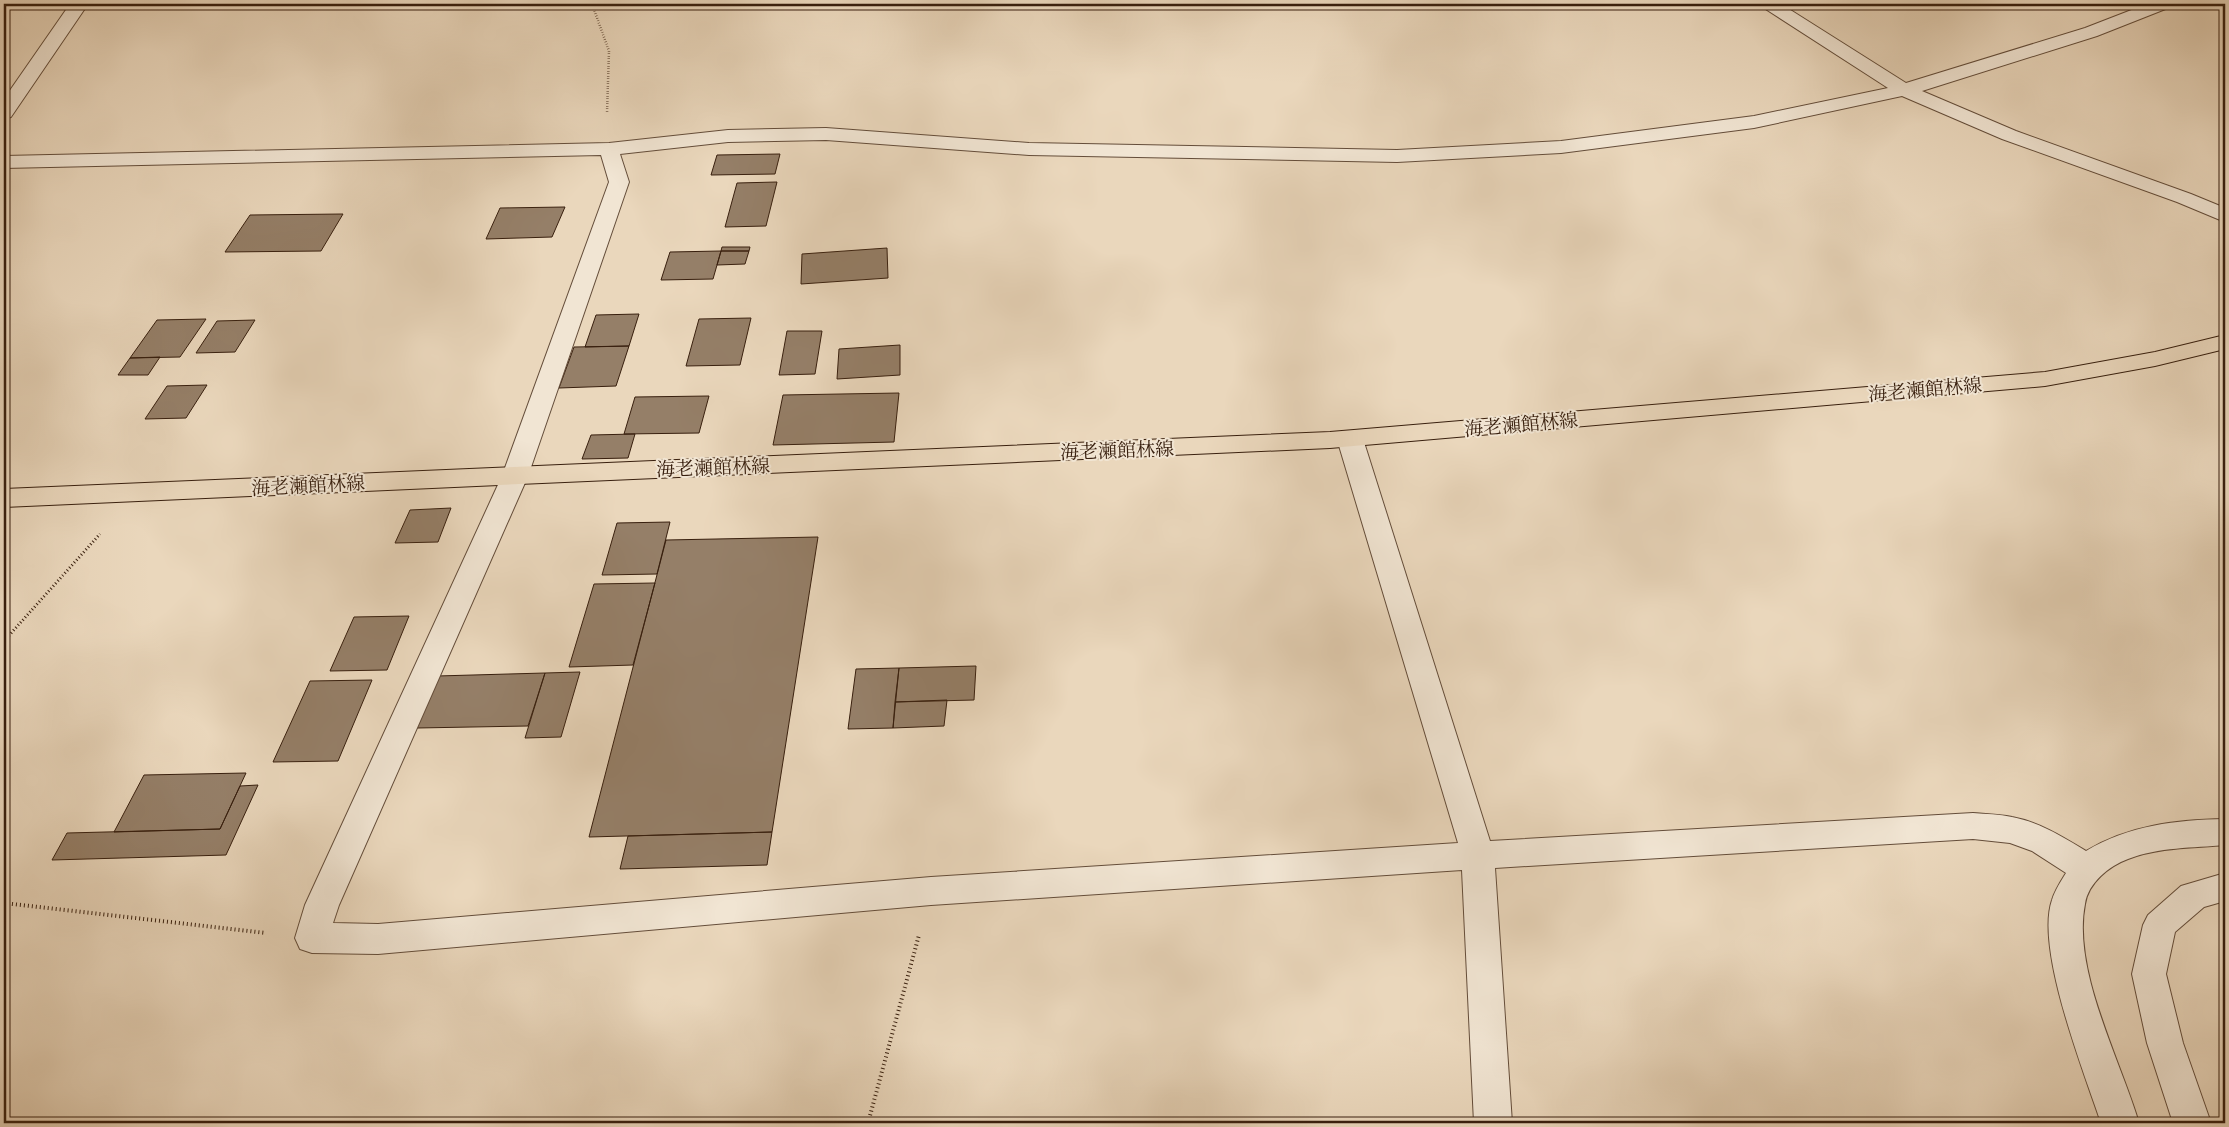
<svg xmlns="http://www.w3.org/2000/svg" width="2229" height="1127" viewBox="0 0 2229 1127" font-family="Cardo,'Noto Serif JP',serif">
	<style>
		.building { fill: #957f68; stroke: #381f0e }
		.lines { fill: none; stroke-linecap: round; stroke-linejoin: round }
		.minor-casing { stroke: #644d3a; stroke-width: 2 }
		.major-casing { stroke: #381f0e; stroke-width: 2 }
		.path-far2 { stroke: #381f0e; stroke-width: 2.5; stroke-dasharray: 0.5 2; stroke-linecap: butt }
		.path-far1 { stroke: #381f0e; stroke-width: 3; stroke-dasharray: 1 2.5; stroke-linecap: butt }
		.path { stroke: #381f0e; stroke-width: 4; stroke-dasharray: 1 3; stroke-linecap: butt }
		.minor { fill: #f1e5d3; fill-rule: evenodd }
		.major { fill: #ead7bc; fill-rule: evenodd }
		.labels { text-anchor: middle; stroke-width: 4; stroke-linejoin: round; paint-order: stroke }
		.street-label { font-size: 19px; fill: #381f0e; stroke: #f1e5d3 }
	</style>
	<rect width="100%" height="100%" fill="#ead7bc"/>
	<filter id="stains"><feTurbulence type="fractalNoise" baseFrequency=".004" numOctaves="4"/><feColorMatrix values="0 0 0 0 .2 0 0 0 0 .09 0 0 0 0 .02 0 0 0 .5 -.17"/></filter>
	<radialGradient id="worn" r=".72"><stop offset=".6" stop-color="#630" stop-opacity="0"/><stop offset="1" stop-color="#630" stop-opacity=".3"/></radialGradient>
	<!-- building -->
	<path class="building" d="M 780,154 L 775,174 L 711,175 L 717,155 Z
		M 777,182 L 766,226 L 725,227 L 737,183 Z
		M 565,207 L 552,237 L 486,239 L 500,208 Z
		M 343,214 L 321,251 L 225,252 L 250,215 Z
		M 722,247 L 750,247 L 749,251 L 721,251 Z
		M 887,248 L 888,278 L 801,284 L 802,254 Z
		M 721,251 L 749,251 L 745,264 L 717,265 Z
		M 721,251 L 713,279 L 661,280 L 670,252 Z
		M 639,314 L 629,346 L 585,347 L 596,315 Z
		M 751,318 L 740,365 L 686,366 L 699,319 Z
		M 206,319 L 180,357 L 130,358 L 157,320 Z
		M 255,320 L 235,352 L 196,353 L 217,321 Z
		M 787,331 L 822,331 L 815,374 L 779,375 Z
		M 900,345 L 900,375 L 837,379 L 839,349 Z
		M 629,346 L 616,386 L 559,388 L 574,347 Z
		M 160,357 L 148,375 L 118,375 L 130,358 Z
		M 207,385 L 186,418 L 145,419 L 167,386 Z
		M 899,393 L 894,442 L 773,445 L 783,395 Z
		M 709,396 L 699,433 L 624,434 L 635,397 Z
		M 635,434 L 628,458 L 582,459 L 591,435 Z
		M 451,508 L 438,542 L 395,543 L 410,510 Z
		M 670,522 L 657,574 L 602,575 L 617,523 Z
		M 818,537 L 772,832 L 589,837 L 666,540 Z
		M 655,583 L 633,665 L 569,667 L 594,584 Z
		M 409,616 L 387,670 L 330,671 L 354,617 Z
		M 976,666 L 974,700 L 895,702 L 899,668 Z
		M 899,668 L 893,728 L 848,729 L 856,669 Z
		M 580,672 L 561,737 L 525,738 L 545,673 Z
		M 545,673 L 528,726 L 417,728 L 437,676 Z
		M 372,680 L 338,761 L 273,762 L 310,681 Z
		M 947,700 L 944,726 L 893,728 L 895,702 Z
		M 246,773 L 220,829 L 114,832 L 144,775 Z
		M 258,785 L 226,855 L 52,860 L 67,833 L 220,829 L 240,786 Z
		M 772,832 L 767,865 L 620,869 L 628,836 Z"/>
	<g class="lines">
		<defs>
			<path id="minor" d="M 70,4 L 88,4 L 11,117 L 4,119 L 4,99 Z
				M 1762,4 L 1781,4 L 1906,83 L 2085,28 L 2147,4 L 2170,4 L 2168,8 L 2097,36 L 1922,91 L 2016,131 L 2191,194 L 2225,208 L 2225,222 L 2177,202 L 2002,139 L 1902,96 L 1754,128 L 1561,153 L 1397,162 L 1029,155 L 826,140 L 728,142 L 620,154 L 629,182 L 528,476 L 339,905 L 333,923 L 378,924 L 931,877 L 1458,843 L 1337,439 L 1341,433 L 1350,431 L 1359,433 L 1363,439 L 1490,841 L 1973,813 C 1986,814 1999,814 2012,817 C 2039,822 2063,837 2086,851 C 2129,825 2176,820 2225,819 L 2225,845 C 2193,848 2159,847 2128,859 C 2109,866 2088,883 2085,904 C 2072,970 2120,1059 2139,1123 L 2101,1123 C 2084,1072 2035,949 2052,900 C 2055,890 2061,881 2066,873 L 2032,851 L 2010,843 L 1973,839 L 1495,868 L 1512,1123 L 1474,1123 L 1462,870 L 931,905 L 378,954 L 312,953 L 300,949 L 295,938 L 305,905 L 502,476 L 609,182 L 601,155 L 4,168 L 4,156 L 609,143 L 728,130 L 826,128 L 1029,143 L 1397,150 L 1561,141 L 1754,116 L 1888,88 L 1764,8 Z
				M 2225,873 L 2225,901 L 2204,907 L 2175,932 L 2166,974 L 2183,1043 L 2211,1123 L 2173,1123 L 2147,1043 L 2132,974 L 2143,925 L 2148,915 L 2181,886 Z"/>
			<path id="major" d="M 2225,335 L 2225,349 L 2155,366 L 2045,386 L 1330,448 L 4,507 L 4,489 L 1330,432 L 2045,372 L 2155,352 Z"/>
		</defs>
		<!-- minor casing -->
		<use href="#minor" class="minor-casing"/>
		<!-- major casing -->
		<use href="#major" class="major-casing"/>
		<!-- path-far2 -->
		<path class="path-far2" d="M 592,4 L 609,51 L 607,113"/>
		<!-- path-far1 -->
		<path class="path-far1" d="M 4,641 L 100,534"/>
		<!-- path -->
		<path class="path" d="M 4,903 L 266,933
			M 868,1123 L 919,935"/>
		<!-- minor -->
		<use href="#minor" class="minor"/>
		<!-- major -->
		<use href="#major" class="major"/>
	</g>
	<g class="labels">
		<!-- street labels -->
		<g class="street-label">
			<text transform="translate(1925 389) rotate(-5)" y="7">海老瀬館林線</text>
			<text transform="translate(1521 424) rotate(-5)" y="7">海老瀬館林線</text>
			<text transform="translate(1117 450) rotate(-2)" y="7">海老瀬館林線</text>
			<text transform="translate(713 467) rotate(-2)" y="7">海老瀬館林線</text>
			<text transform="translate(308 485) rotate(-3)" y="7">海老瀬館林線</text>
		</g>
	</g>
	<!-- margin -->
	<rect width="2229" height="1127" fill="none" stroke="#ead7bc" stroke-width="20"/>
	<rect x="5" y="5" width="2219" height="1117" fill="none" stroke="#381f0e" stroke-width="2.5"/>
	<rect x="10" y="10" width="2209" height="1107" fill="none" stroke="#381f0e"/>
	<rect width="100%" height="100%" filter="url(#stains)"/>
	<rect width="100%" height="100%" fill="url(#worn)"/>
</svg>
